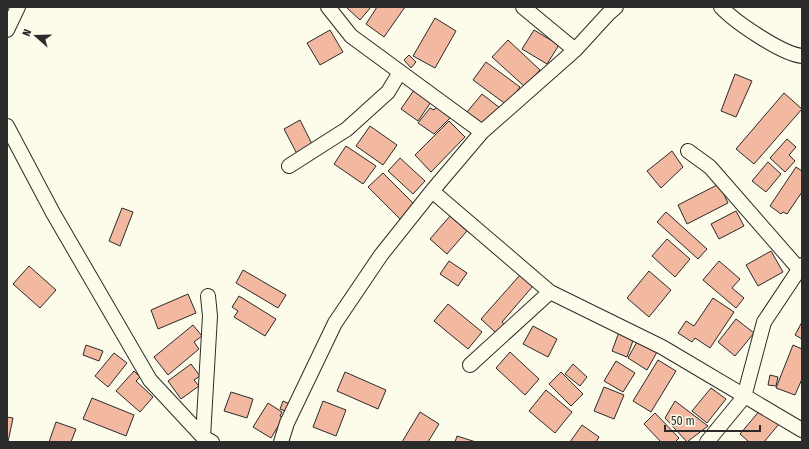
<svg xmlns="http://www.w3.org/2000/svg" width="809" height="449" viewBox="0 0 809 449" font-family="'Fira Sans Condensed',sans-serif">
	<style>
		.building { fill: #f2b8a0; stroke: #2b2b2b }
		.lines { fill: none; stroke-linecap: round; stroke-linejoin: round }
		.minor-casing { stroke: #2b2b2b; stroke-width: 16 }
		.minor { stroke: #fdfbea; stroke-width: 14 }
	</style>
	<rect width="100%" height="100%" fill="#fdfbea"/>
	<!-- building -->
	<path class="building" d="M 348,7 L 371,7 L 360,20 L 347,8 Z
		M 377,7 L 405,7 L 384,37 L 366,24 Z
		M 435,18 L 456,31 L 435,68 L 413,56 Z
		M 330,30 L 343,52 L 320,65 L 307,43 Z
		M 534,30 L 559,45 L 547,64 L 522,49 Z
		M 508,40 L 540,70 L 525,87 L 492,57 Z
		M 409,55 L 416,62 L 411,68 L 404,60 Z
		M 486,62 L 520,87 L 507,105 L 473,80 Z
		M 735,74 L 752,81 L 736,117 L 721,111 Z
		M 414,90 L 431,102 L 418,121 L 401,109 Z
		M 784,93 L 802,109 L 754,164 L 736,149 Z
		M 482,94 L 500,108 L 484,127 L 467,112 Z
		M 440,103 L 451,117 L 434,134 L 418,123 L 430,108 L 434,110 Z
		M 300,120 L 313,146 L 297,154 L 284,129 Z
		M 449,121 L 465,137 L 431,172 L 415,155 Z
		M 370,126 L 397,145 L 383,165 L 356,146 Z
		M 787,139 L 796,147 L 789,155 L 795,161 L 785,172 L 770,158 Z
		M 346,146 L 376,166 L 363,184 L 334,164 Z
		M 672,151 L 683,167 L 661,188 L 647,171 Z
		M 400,158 L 425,181 L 413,194 L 388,171 Z
		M 768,162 L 781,174 L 766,192 L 752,181 Z
		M 796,167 L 802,171 L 802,192 L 787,214 L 783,212 L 781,214 L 770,206 Z
		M 383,173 L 415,205 L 401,220 L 368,187 Z
		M 719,184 L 728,203 L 687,224 L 678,205 Z
		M 122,208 L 133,212 L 120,246 L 109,241 Z
		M 736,211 L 744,226 L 719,239 L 711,224 Z
		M 666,212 L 707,249 L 698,259 L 657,222 Z
		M 450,216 L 467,231 L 447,254 L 430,239 Z
		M 667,239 L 690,259 L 675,277 L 652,256 Z
		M 771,251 L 783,272 L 758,286 L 746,265 Z
		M 449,261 L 467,273 L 458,286 L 440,274 Z
		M 719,261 L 740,279 L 732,288 L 744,298 L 736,308 L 703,280 Z
		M 29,266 L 56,290 L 40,308 L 13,284 Z
		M 243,270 L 286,295 L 278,308 L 236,283 Z
		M 649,271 L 671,290 L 649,317 L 627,298 Z
		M 520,275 L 533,286 L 502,322 L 504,324 L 496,333 L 481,319 Z
		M 188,294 L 196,313 L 158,329 L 151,310 Z
		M 239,296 L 276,319 L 265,336 L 234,317 L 238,311 L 232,307 Z
		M 713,298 L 734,312 L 710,348 L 695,338 L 692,342 L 678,333 L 686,321 L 694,326 Z
		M 448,304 L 482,332 L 468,349 L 434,321 Z
		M 736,319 L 754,333 L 735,356 L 718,342 Z
		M 802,322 L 802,339 L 795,335 Z
		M 193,325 L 202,336 L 194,342 L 199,349 L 168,375 L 154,357 Z
		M 533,326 L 557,339 L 548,357 L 523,344 Z
		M 619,332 L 634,338 L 627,357 L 612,351 Z
		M 638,340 L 657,352 L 647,370 L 628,358 Z
		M 86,345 L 103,351 L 99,361 L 83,355 Z
		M 793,345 L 802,349 L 802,379 L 795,395 L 776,388 Z
		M 510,352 L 539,379 L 525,395 L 496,368 Z
		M 114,353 L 127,363 L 108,387 L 95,376 Z
		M 658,360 L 676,371 L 651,412 L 633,401 Z
		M 616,361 L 635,373 L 623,392 L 604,381 Z
		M 191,364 L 200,376 L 194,380 L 199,386 L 181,399 L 168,381 Z
		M 573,364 L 587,377 L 580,386 L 565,374 Z
		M 134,371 L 140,377 L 136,381 L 153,397 L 140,412 L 116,391 Z
		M 345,372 L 386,390 L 378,409 L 337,391 Z
		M 561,372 L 583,394 L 571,406 L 549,384 Z
		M 770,375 L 778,377 L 776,386 L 768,385 Z
		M 604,387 L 624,395 L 614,419 L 594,411 Z
		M 711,388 L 726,399 L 707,423 L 692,411 Z
		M 546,390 L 572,412 L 555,433 L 529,411 Z
		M 231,392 L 253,399 L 247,418 L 224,411 Z
		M 92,398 L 134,415 L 126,436 L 83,419 Z
		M 283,401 L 292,405 L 288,412 L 280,409 Z
		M 323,401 L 346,410 L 336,436 L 313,427 Z
		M 675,401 L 708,426 L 687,442 L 665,418 Z
		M 268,403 L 282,412 L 280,416 L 283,418 L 271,438 L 253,427 Z
		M 761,409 L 779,424 L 764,442 L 749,442 L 740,434 Z
		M 420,412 L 439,424 L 428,442 L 402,442 Z
		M 655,413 L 679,438 L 675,442 L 661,442 L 644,424 Z
		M 7,417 L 13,418 L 8,442 L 7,442 Z
		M 56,422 L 76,429 L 71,442 L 49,442 Z
		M 582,425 L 599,437 L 596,442 L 570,442 Z
		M 457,436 L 476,442 L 455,442 Z"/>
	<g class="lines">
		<defs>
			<path id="minor" d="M 328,7 L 351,36 L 482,132
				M 523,7 L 575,50
				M 721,7 C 735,22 782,54 802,56
				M 7,30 L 18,7
				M 7,126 L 53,213 L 150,380 L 203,437 L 212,442
				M 688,151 L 710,167 L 799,269
				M 289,166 L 347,129 L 388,92 L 400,72
				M 432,191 L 550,292 L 662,347 L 802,430
				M 470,365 L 550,292
				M 203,437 L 210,316 L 208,296
				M 281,442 L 287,423 L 335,323 L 381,255 L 432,191 L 482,132 L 575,50 L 608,14 L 616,7
				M 707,442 L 744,397 L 764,322 L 802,265"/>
		</defs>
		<!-- minor casing -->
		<use href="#minor" class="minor-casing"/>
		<!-- minor -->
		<use href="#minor" class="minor"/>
	</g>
	<!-- border -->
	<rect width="809" height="449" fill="none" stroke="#2b2b2b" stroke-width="16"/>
	<!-- north arrow -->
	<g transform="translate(36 36) rotate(290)" stroke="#fdfbea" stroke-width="3" paint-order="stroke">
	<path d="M0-3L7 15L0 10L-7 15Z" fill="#2b2b2b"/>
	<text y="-6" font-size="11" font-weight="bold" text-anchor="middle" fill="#2b2b2b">N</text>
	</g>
	<!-- scale -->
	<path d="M665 425v6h95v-6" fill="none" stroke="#2b2b2b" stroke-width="2"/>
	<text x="671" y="425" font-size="12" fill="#2b2b2b" stroke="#fdfbea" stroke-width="3" paint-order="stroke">50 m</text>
</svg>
